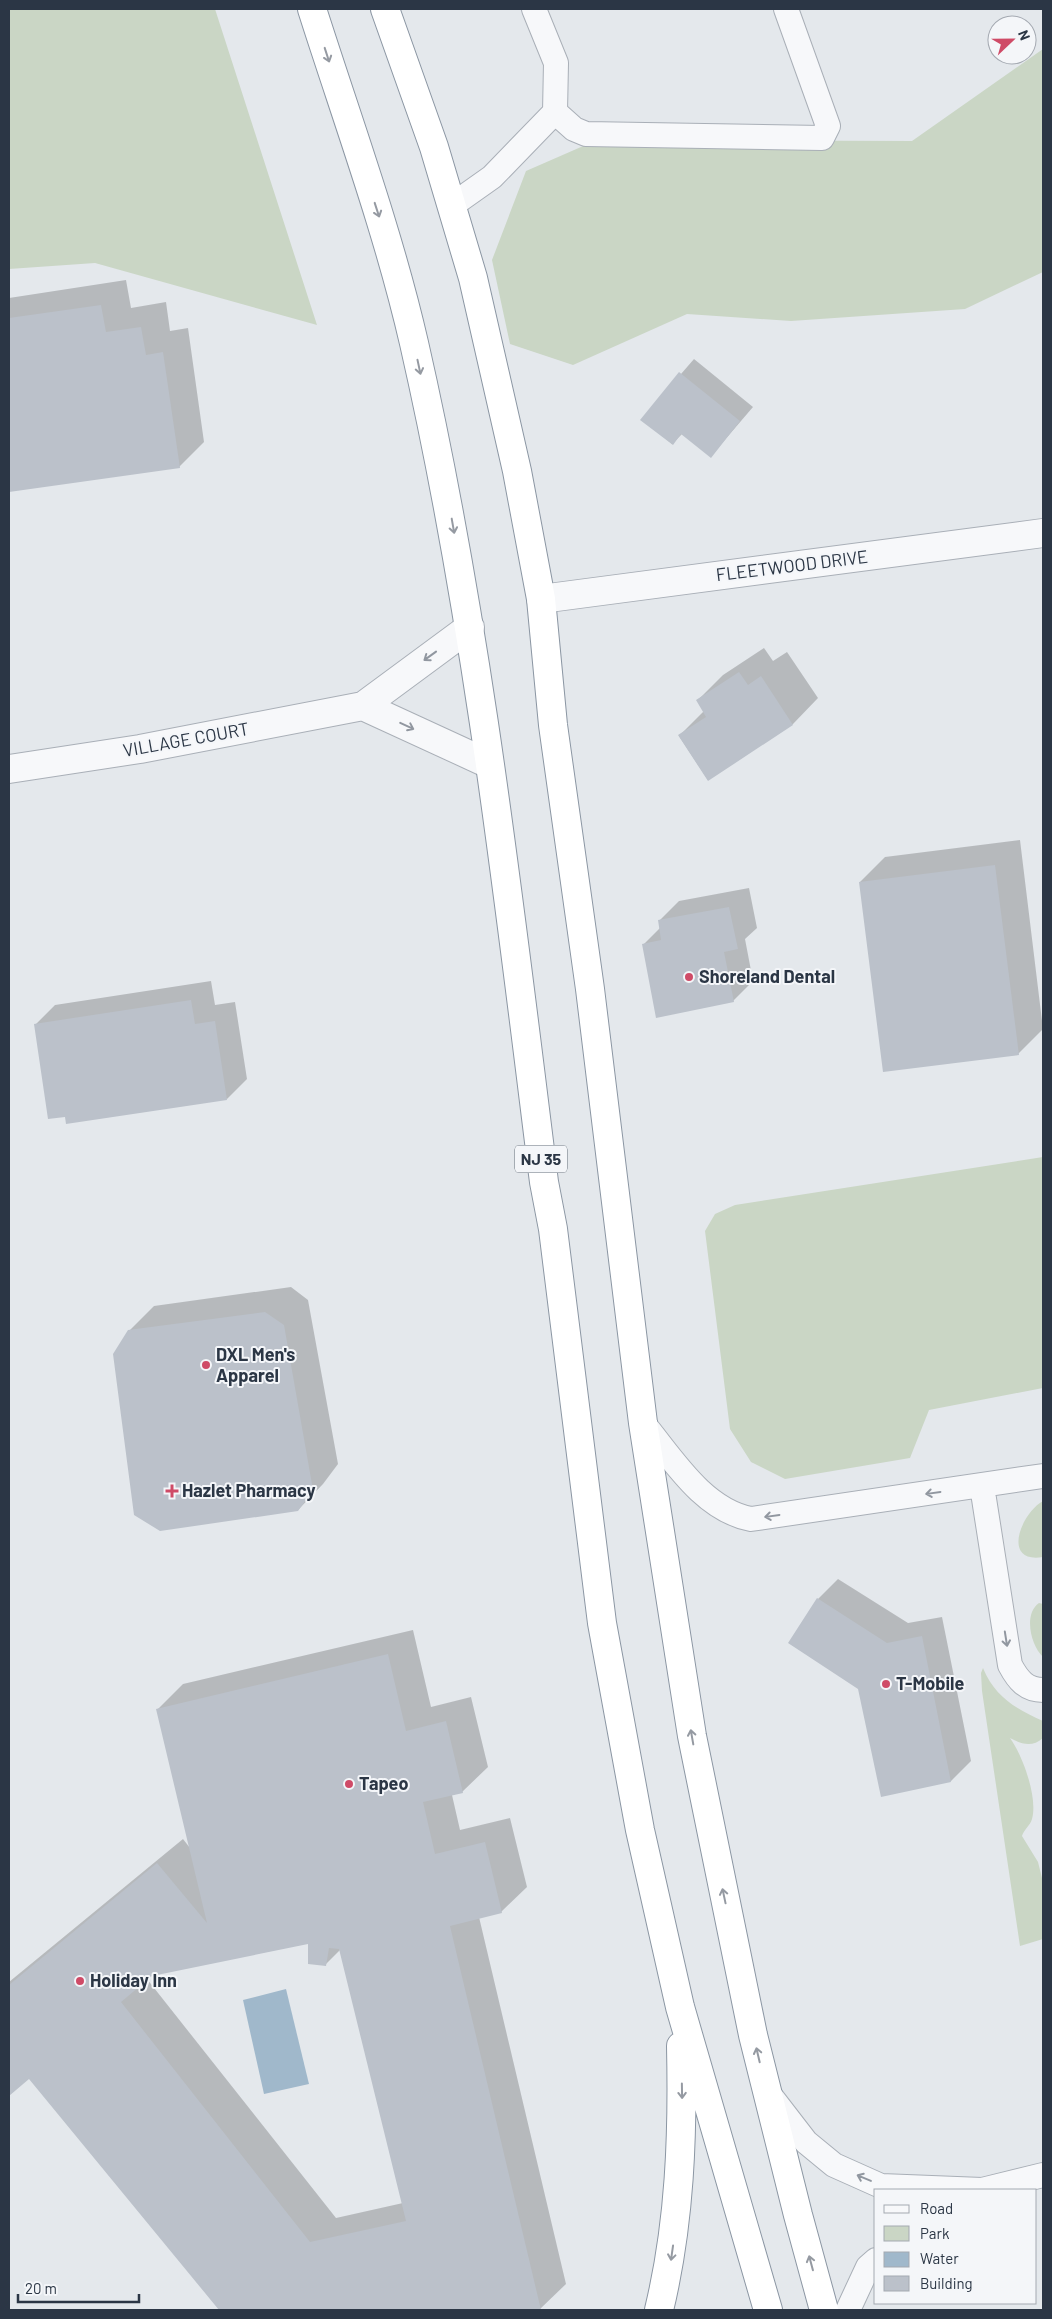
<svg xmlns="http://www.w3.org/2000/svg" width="1052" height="2319" viewBox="0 0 1052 2319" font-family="Barlow,sans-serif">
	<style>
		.green { fill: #cad6c5 }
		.water { fill: #a0b8cb }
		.shadow { fill: #0003; fill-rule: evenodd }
		.building { fill: #bbc1ca; fill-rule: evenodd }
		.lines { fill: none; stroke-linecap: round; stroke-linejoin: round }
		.service-casing { stroke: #a9afb7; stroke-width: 26 }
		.minor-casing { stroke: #a9afb7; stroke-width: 30 }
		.trunk-casing { stroke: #8b96a3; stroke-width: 30 }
		.service { stroke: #f7f8fa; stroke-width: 24 }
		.minor { stroke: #f7f8fa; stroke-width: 28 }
		.trunk { stroke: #fff; stroke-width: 28 }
		.oneway { stroke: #959aa2 }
		.oneway2 { stroke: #9197a0 }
		.poi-dot { fill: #cf4b67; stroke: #f4f6f9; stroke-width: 2 }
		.labels { text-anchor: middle; stroke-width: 4; stroke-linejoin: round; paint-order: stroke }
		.shield { fill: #f4f6f9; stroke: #67707b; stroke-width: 1 }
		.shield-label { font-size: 16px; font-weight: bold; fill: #2b3645 }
		.street-label { font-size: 18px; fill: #2b3645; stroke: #f4f6f9 }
		.poi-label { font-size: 18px; font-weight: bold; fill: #2b3645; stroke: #f4f6f9; text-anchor: start }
	</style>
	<rect width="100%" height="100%" fill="#e4e8ec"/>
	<!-- green -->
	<path class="green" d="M 9,9 L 215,9 L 317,325 L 95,263 L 9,269 Z
		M 1043,49 L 1043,272 L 965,309 L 791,321 L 687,314 L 573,365 L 510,344 L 492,260 L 526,171 L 597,140 L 912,141 Z
		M 1043,1157 L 1043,1388 L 929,1410 L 910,1458 L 785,1479 L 751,1462 L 730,1429 L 705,1231 L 715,1214 L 735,1205 Z
		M 1043,1501 L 1043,1557 C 1001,1564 1021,1513 1043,1501 Z
		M 1039,1603 L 1043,1604 L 1043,1657 C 1031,1646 1023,1614 1039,1603 Z
		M 983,1668 C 995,1697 1016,1709 1043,1721 L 1043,1738 C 1032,1748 1021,1744 1010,1738 C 1023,1756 1038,1798 1032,1819 C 1030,1826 1024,1829 1022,1836 L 1038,1862 L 1043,1882 L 1043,1939 L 1020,1946 L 982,1691 L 981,1673 Z"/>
	<!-- water -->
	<path class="water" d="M 286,1989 L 309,2084 L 264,2094 L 243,2000 Z"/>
	<!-- shadow -->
	<path class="shadow" d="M 126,280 L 131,308 L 166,302 L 170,331 L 188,328 L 204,442 L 179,467 L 9,491 L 9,298 Z
		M 694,359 L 753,407 L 711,456 L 682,434 L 672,444 L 642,419 Z
		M 764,648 L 773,661 L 787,652 L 818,698 L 793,724 L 708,780 L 679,736 L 704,711 L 698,700 L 723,675 Z
		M 1020,840 L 1043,1029 L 1018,1054 L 860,882 L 885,857 Z
		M 749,888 L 757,928 L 745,939 L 753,981 L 733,1001 L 643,945 L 660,928 L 659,921 L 679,901 Z
		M 211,981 L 215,1005 L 235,1002 L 247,1079 L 227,1099 L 35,1025 L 55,1005 Z
		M 291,1287 L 308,1300 L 338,1464 L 323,1484 L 298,1510 L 129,1331 L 154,1306 Z
		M 838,1579 L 908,1623 L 942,1617 L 971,1761 L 951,1781 L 882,1795 L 859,1688 L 789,1643 L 818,1599 Z
		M 413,1630 L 431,1707 L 471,1697 L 488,1767 L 462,1792 L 452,1795 L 460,1830 L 510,1818 L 527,1887 L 501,1912 L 479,1917 L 566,2284 L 540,2309 L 536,2310 L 220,2310 L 30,2077 L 9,2095 L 9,1982 L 183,1839 L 190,1848 L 158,1709 L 183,1684 ZM 309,1943 L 325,1965 L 341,1949 L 403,2203 L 336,2218 L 147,1979 L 152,1975 Z"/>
	<!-- building -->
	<path class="building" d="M 101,305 L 106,332 L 141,327 L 146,355 L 163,352 L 180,468 L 9,492 L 9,318 Z
		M 679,372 L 740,421 L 711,458 L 681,434 L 673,445 L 640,420 Z
		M 739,672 L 748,685 L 761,676 L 793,725 L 708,781 L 678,735 L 706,717 L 696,700 Z
		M 995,865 L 1019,1055 L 883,1072 L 859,882 Z
		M 729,907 L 738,949 L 724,952 L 734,1002 L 656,1018 L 642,944 L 661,940 L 658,920 Z
		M 191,1000 L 195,1024 L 215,1021 L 227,1100 L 66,1124 L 65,1117 L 48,1119 L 34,1024 Z
		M 265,1312 L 284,1325 L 313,1490 L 298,1511 L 160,1531 L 134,1515 L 113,1354 L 128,1330 Z
		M 817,1598 L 887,1643 L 922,1636 L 951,1782 L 881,1797 L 858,1689 L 788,1643 Z
		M 388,1654 L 406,1731 L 446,1721 L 463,1793 L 423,1802 L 435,1854 L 485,1842 L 502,1913 L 450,1926 L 541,2310 L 219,2310 L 29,2079 L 9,2096 L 9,1985 L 157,1863 L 207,1923 L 156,1709 ZM 308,1944 L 308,1964 L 326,1966 L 329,1948 L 339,1949 L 406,2221 L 310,2242 L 121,2002 L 152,1976 Z"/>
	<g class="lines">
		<defs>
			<path id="service" d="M 555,112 L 574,129 L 586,134 L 822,138 L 828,126 L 786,9
				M 451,206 L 492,177 L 555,112 L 556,63 L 534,9
				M 643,1423 C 672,1458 703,1510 751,1519 L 1043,1476
				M 982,1486 L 1010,1665 C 1018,1680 1026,1690 1043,1690
				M 769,2094 L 806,2142 L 834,2165 L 881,2186 L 982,2190 L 1043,2175
				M 848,2310 L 868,2267 L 876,2260"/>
			<path id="minor" d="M 541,599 L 1043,533
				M 363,706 L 489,764
				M 9,769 L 140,749 L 363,706 L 470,627"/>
			<path id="trunk" d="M 312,9 C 347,119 388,230 414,343 C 477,619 509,902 544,1182 L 553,1229 L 602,1623 L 640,1830 L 680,2007 L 768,2310
				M 385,9 L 434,147 L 473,278 L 517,471 L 541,599 L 553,725 L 590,989 L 643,1423 L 692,1736 L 753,2035 L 798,2215 L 824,2310
				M 659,2310 C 680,2223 683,2135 681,2046"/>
		</defs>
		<!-- service casing -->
		<use href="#service" class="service-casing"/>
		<!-- minor casing -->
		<use href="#minor" class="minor-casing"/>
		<!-- trunk casing -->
		<use href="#trunk" class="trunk-casing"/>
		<!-- service -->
		<use href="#service" class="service"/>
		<!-- minor -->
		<use href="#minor" class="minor"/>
		<!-- trunk -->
		<use href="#trunk" class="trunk"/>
	</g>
	<!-- one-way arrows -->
	<defs><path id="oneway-shaft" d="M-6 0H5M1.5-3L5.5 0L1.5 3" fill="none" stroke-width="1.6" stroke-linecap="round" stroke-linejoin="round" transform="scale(1.25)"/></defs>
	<g class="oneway">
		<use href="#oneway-shaft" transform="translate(327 55) rotate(72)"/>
		<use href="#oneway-shaft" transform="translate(377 210) rotate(72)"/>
		<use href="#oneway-shaft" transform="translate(419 367) rotate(78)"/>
		<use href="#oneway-shaft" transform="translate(453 526) rotate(80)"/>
		<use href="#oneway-shaft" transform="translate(692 1737) rotate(-100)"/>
		<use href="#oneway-shaft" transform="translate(724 1896) rotate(-102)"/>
		<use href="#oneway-shaft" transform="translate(758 2055) rotate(-103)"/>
		<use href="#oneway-shaft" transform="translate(682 2091) rotate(89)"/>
		<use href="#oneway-shaft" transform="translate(672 2253) rotate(98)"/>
		<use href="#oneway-shaft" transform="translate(811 2263) rotate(-105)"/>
	</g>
	<g class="oneway2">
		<use href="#oneway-shaft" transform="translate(430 656) rotate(144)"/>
		<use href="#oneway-shaft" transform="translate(407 726) rotate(25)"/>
		<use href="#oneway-shaft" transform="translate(933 1493) rotate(172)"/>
		<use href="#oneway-shaft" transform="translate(772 1516) rotate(172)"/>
		<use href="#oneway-shaft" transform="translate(1006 1639) rotate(81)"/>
		<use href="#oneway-shaft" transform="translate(864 2178) rotate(-157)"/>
	</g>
	<!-- markers -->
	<g class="poi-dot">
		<circle cx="689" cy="977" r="5"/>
		<circle cx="206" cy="1365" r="5"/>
		<path d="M169.5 1483.5h5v5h5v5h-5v5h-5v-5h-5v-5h5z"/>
		<circle cx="886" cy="1684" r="5"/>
		<circle cx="349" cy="1784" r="5"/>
		<circle cx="80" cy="1981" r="5"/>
	</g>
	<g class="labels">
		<!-- shield labels -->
		<rect class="shield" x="515" y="1145.5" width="52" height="27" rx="4"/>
		<g class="shield-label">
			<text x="541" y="1165">NJ 35</text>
		</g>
		<!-- street labels -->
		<g class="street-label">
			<text transform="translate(792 566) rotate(-7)" y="6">FLEETWOOD DRIVE</text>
			<text transform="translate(186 740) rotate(-10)" y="6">VILLAGE COURT</text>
		</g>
		<!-- poi labels -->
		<g class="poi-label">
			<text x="699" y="983">Shoreland Dental</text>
			<text x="216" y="1361">DXL Men's<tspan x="216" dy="21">Apparel</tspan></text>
			<text x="182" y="1497">Hazlet Pharmacy</text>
			<text x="896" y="1690">T-Mobile</text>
			<text x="359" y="1790">Tapeo</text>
			<text x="90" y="1987">Holiday Inn</text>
		</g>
	</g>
	<!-- border -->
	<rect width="1052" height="2319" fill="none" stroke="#2b3645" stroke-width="20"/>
	<!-- legend -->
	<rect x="874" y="2189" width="162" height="115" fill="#f4f6f9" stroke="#a4a9b1"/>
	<rect x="884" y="2205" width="25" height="8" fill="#f7f8fa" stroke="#a4a9b1"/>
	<text x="920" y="2214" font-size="15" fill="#2b3645">Road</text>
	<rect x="884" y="2226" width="25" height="15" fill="#cad6c5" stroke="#a4a9b1"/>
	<text x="920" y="2239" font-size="15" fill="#2b3645">Park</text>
	<rect x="884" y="2252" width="25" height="15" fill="#a0b8cb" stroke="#a4a9b1"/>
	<text x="920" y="2264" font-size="15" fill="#2b3645">Water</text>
	<rect x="884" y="2276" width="25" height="15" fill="#bbc1ca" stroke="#a4a9b1"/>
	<text x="920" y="2289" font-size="15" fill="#2b3645">Building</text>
	<!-- north arrow -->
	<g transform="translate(1012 40) rotate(68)"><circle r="24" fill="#f4f6f9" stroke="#a4a9b1"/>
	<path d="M0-4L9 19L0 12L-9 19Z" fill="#cf4b67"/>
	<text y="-8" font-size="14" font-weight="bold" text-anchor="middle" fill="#2b3645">N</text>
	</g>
	<!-- scale -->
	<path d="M18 2294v8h121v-8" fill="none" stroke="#2b3645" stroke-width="2.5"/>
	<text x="25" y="2294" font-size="15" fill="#2b3645" stroke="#f4f6f9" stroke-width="4" paint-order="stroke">20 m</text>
</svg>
